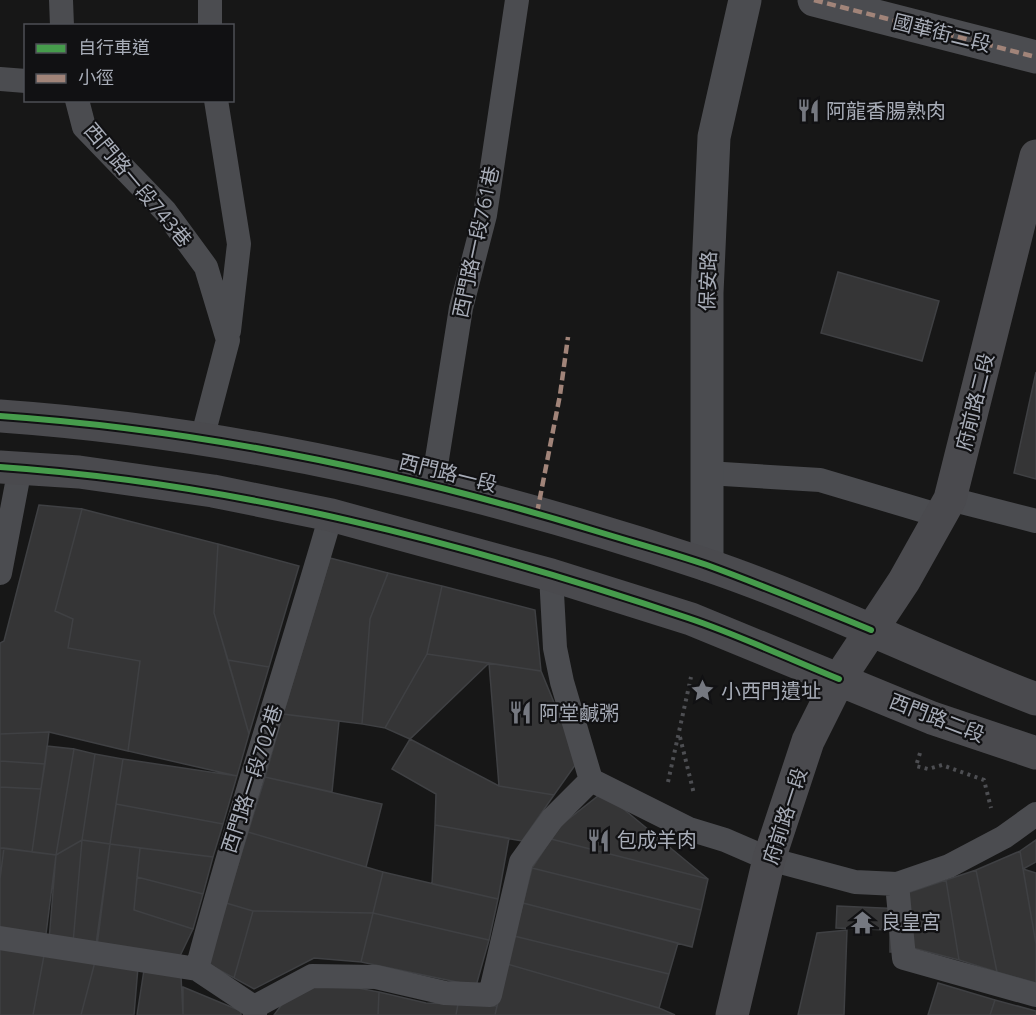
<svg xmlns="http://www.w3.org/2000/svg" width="1036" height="1015" viewBox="0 0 1036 1015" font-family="'Open Sans','Noto Sans TC',sans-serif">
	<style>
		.building { fill: #353536; stroke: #3f4043; stroke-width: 1.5 }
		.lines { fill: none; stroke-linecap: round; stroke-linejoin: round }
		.path { stroke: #4d4e52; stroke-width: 4; stroke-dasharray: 3 4.5; stroke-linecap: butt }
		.lane { stroke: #4b4c50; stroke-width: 24 }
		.street { stroke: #4b4c50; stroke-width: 33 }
		.secondary { stroke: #4a4a4e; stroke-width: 33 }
		.quiet { stroke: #a18479; stroke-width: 4.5; stroke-dasharray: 9 4.5; stroke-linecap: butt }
		.cycleway-casing { stroke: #111113; stroke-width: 10 }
		.cycleway { stroke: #469c4c; stroke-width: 6 }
		.labels { text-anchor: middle; stroke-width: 4.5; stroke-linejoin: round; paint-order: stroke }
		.street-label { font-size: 20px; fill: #a8adb8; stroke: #111113 }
		.poi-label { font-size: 20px; fill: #a8adb8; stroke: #111113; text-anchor: start }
	</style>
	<rect width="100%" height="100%" fill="#171717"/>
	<!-- building -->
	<path class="building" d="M 838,272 L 939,301 L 922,361 L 821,333 Z
		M 1036,372 L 1036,479 L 1014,473 Z
		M 39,505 L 82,509 L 55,611 L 73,619 L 68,648 L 140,661 L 128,751 L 49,732 L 0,734 L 0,643 L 4,641 Z
		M 82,509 L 218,544 L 214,613 L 249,734 L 237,776 L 128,751 L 140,661 L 68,648 L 73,619 L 55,611 Z
		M 218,544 L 299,566 L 269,667 L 228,660 L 214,613 Z
		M 330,558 L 388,573 L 370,619 L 362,724 L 283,714 Z
		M 388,573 L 442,586 L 427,654 L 385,728 L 362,724 L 370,619 Z
		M 442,586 L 535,610 L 541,671 L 427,654 Z
		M 427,654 L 489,663 L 410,739 L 385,728 Z
		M 228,660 L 269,667 L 249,734 Z
		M 489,663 L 541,671 L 578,761 L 554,795 L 499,786 Z
		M 283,714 L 339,721 L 332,792 L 265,777 Z
		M 49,732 L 45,764 L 0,761 L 0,734 Z
		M 410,739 L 499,786 L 554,795 L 522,841 L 435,825 L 436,794 L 392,769 Z
		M 47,746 L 74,749 L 56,855 L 32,852 Z
		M 74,749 L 95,754 L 82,840 L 56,855 Z
		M 95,754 L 123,759 L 110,844 L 82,840 Z
		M 123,759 L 237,776 L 223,824 L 116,804 Z
		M 0,761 L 45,764 L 41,789 L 0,787 Z
		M 265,777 L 382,804 L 366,867 L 248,832 Z
		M 0,787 L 41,789 L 32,852 L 0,848 Z
		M 603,792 L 708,879 L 551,839 L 561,825 Z
		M 116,804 L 223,824 L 213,857 L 110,844 Z
		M 435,825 L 509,838 L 498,899 L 432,884 Z
		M 248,832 L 383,872 L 373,913 L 253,911 L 226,903 Z
		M 551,839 L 708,879 L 701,910 L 532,868 Z
		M 82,840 L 110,844 L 96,944 L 73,943 Z
		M 82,840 L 73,943 L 49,940 L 56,855 Z
		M 1036,840 L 1036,862 L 1023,869 L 1020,851 Z
		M 110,844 L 140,848 L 134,910 L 193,929 L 180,956 L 97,946 Z
		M 0,848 L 4,848 L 0,879 Z
		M 4,848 L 56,855 L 46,934 L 0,928 L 0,879 Z
		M 140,848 L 213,857 L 203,894 L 137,877 Z
		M 1020,851 L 1036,944 L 1036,983 L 997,972 L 976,870 Z
		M 532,868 L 701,910 L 692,947 L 523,903 Z
		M 1023,869 L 1036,873 L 1036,944 Z
		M 976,870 L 997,972 L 959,960 L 946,880 Z
		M 383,872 L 498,899 L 489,940 L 373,913 Z
		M 137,877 L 203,894 L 193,929 L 134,910 Z
		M 946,880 L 959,960 L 913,948 L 907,893 Z
		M 226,903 L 253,911 L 234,978 L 208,964 Z
		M 523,903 L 678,943 L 669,974 L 514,936 Z
		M 837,906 L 904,909 L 907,952 L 890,952 L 890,930 L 836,928 Z
		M 253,911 L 373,913 L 361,962 L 314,958 L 254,989 L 234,978 Z
		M 373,913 L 489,940 L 476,986 L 361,962 Z
		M 847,930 L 844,1015 L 798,1015 L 817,933 Z
		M 514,936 L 669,974 L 659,1008 L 507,964 Z
		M 0,945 L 45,950 L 33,1015 L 0,1015 Z
		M 45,950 L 96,958 L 81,1015 L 33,1015 Z
		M 96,958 L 138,967 L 134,1015 L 81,1015 Z
		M 507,964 L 659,1008 L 675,1015 L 495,1015 Z
		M 144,970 L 181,976 L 183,1015 L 137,1015 Z
		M 938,983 L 995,1000 L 990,1015 L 928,1015 Z
		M 311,986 L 358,988 L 379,992 L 378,1015 L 274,1015 L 283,1003 Z
		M 183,987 L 241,1011 L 241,1015 L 183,1015 Z
		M 379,992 L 426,1003 L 458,1004 L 456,1015 L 378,1015 Z
		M 995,1000 L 1036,1011 L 1036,1015 L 990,1015 Z
		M 458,1004 L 497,1006 L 495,1015 L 456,1015 Z"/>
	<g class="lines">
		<!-- path -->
		<path class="path" d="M 680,737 L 694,794
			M 920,753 L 916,766 L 928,769 L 942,765 L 984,780 L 991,808
			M 668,782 L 691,677"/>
		<!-- lane -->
		<path class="lane" d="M 61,0 L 62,26
			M 210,26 L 210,0
			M 0,79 L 26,81
			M 77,100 L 84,127 L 165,211 L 206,267 L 228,340 L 202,439
			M 216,100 L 239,244 L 229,331
			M 707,473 L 820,480 L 941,516
			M 433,484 L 461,308 L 485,215 L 517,0
			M 950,499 L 1036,521
			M 0,573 L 20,468
			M 551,575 L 555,648 L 562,682 L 591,780 L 689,829 L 725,840 L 769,859 L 855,882 L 897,884 L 949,866 L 1004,837 L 1036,814
			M 897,884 L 904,958 L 1036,995
			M 0,938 L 197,969
			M 254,1007 L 312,976 L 376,977 L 445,993 L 490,995 L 521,862 L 552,819 L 591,780
			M 255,1015 L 254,1007 L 197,969 C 237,817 287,667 331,515"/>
		<!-- street -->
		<path class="street" d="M 814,0 L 1036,57
			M 707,565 L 707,293 L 714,137 L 745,0"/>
		<!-- secondary -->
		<path class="secondary" d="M 0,416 C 240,433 476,488 704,564 C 817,602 925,657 1036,699
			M 0,467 L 79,472 L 213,491 L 331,515 L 551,575 L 691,619 L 932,718 L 1036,753
			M 732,1015 L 769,859 L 808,741 L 839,679 L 904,581 L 950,499 L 1036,156"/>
		<!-- quiet -->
		<path class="quiet" d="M 814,0 L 1036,57
			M 537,513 L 560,395 L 568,337"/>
		<defs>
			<path id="cycleway" d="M 0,416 C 203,430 404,472 599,532 C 635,543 672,553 707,565 C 762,585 817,608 871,630
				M 0,467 C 235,483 465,543 688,618 C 739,635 789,659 839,679"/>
		</defs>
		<!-- cycleway casing -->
		<use href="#cycleway" class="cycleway-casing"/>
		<!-- cycleway -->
		<use href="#cycleway" class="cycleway"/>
	</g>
	<!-- icons -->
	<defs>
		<symbol id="restaurant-bare" viewBox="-9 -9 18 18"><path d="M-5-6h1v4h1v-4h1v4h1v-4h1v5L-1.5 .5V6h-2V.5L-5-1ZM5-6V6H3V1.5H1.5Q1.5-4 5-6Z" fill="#757880" stroke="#111113" stroke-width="2.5" paint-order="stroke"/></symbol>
		<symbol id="sight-bare" viewBox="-9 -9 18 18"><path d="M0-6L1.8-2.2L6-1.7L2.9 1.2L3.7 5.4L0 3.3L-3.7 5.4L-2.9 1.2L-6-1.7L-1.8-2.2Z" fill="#757880" stroke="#111113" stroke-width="2.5" paint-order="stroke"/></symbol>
		<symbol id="temple-bare" viewBox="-9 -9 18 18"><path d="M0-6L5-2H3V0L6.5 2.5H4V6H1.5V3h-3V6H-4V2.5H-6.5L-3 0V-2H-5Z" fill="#757880" stroke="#111113" stroke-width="2.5" paint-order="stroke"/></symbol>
	</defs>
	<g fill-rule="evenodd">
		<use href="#restaurant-bare" x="792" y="94" width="33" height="33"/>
		<use href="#sight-bare" x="686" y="674" width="33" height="33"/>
		<use href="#restaurant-bare" x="504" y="696" width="33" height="33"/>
		<use href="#restaurant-bare" x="582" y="824" width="33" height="33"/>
		<use href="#temple-bare" x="846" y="906" width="33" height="33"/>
	</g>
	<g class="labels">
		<!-- street labels -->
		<g class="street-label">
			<text transform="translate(942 33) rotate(14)" y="7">國華街二段</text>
			<text transform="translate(138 185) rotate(50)" y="7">西門路一段743巷</text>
			<text transform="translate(476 242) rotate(-78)" y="7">西門路一段761巷</text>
			<text transform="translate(708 281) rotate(-88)" y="7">保安路</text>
			<text transform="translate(975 402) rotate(-76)" y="7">府前路二段</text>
			<text transform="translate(448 473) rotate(14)" y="7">西門路一段</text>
			<text transform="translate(937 718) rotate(21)" y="7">西門路二段</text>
			<text transform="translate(252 779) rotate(-72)" y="7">西門路一段702巷</text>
			<text transform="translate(785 816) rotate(-72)" y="7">府前路一段</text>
		</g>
		<!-- poi labels -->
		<g class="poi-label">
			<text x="826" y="118">阿龍香腸熟肉</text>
			<text x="721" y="698">小西門遺址</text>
			<text x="539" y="720">阿堂鹹粥</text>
			<text x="617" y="847">包成羊肉</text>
			<text x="881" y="929">良皇宮</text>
		</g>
	</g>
	<!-- legend -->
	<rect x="24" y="24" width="210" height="78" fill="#111113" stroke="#4d4f55" stroke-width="1.5"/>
	<rect x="36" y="44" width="30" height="9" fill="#469c4c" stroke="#4d4f55" stroke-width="1.5"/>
	<text x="78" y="54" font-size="18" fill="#a8adb8">自行車道</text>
	<rect x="36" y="74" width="30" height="9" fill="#a18479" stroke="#4d4f55" stroke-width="1.5"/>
	<text x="78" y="84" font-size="18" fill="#a8adb8">小徑</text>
</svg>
